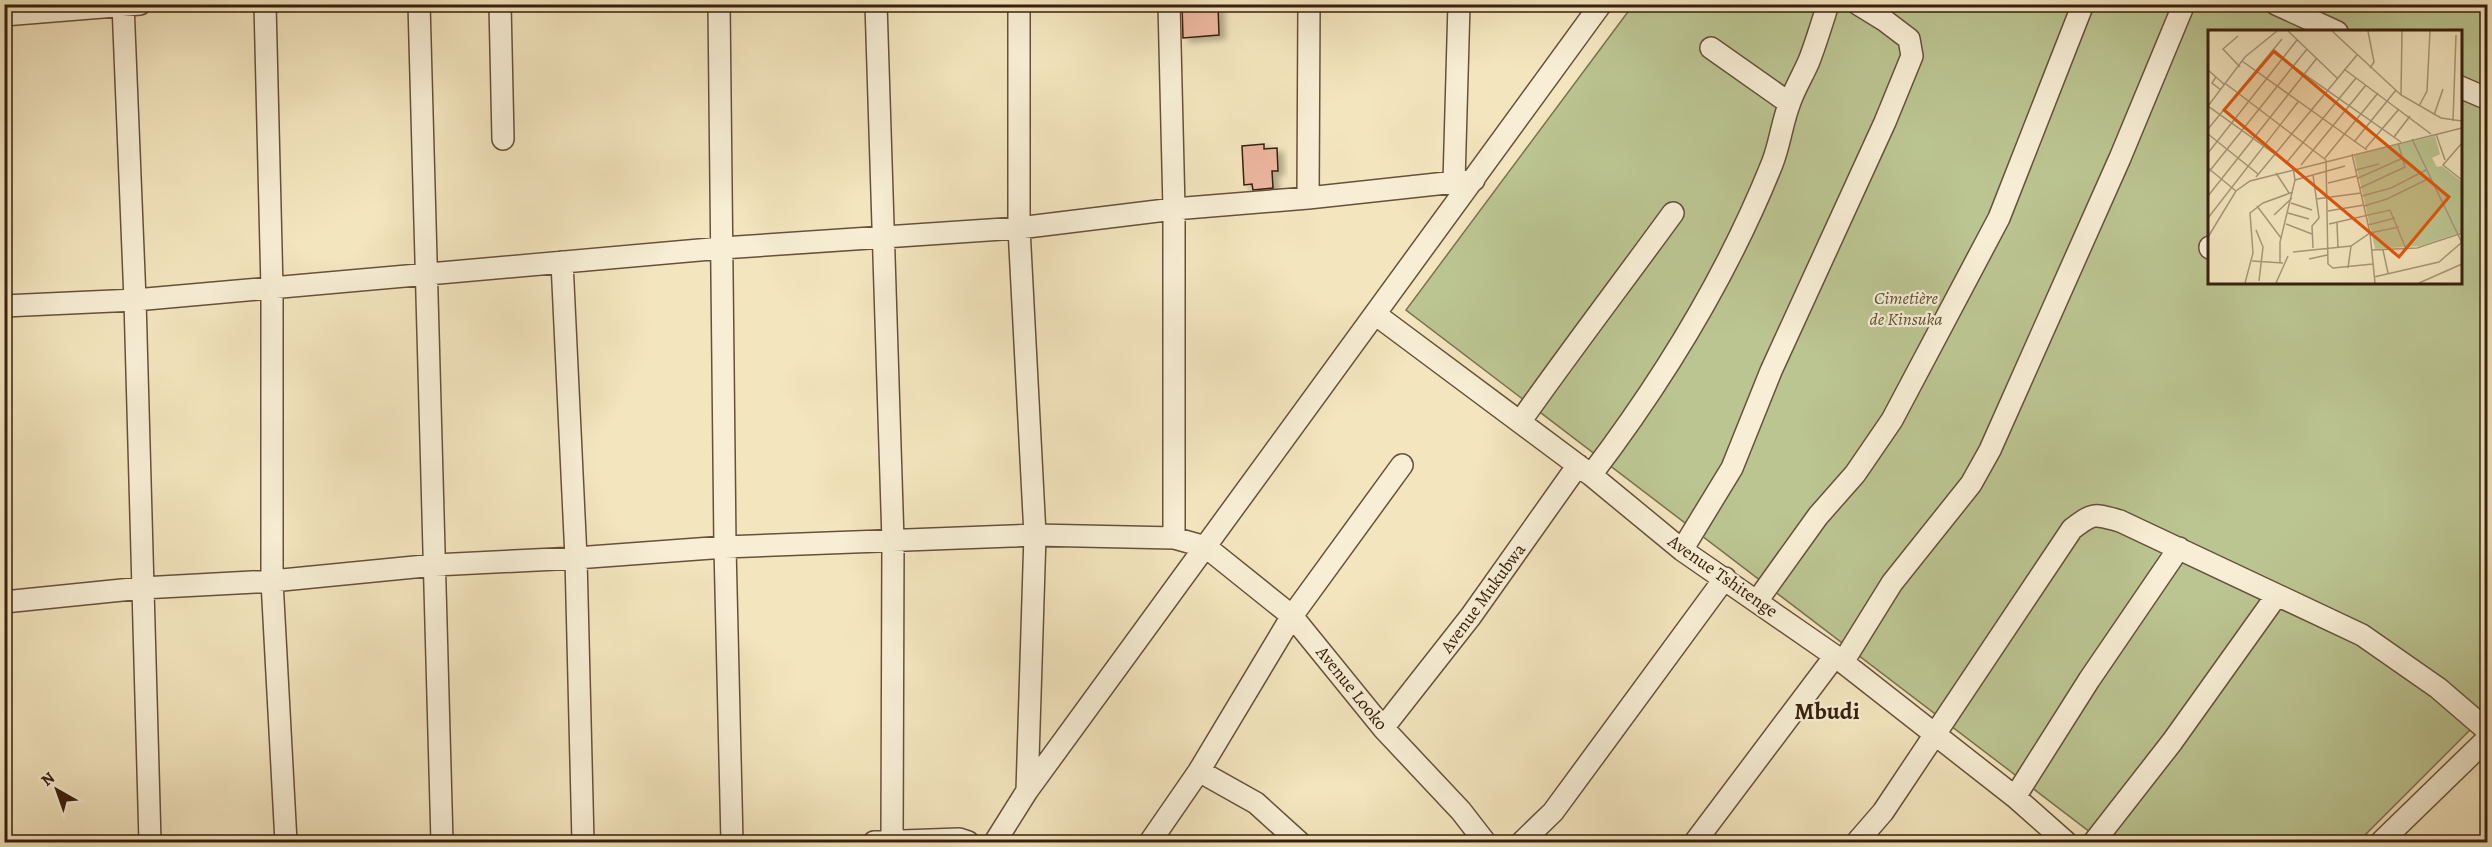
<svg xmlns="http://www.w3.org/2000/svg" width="2492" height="847" viewBox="0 0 2492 847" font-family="Alegreya,serif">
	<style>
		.green { fill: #bbc591; stroke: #7a7250; stroke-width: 1.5; fill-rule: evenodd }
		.building { fill: #eab69e; stroke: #38200e; stroke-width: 1.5; filter: url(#shadow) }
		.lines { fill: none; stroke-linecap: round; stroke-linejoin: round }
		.minor-casing { stroke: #67513a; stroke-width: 24 }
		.minor { stroke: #f7eed5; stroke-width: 21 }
		.labels { text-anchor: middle; stroke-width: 4.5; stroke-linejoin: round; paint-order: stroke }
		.park-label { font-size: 18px; font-style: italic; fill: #5f5235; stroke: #f7eed5 }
		.street-label { font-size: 18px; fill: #38200e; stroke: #f7eed5 }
		.district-label { font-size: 24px; font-weight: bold; fill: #38200e; stroke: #f7eed5 }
		.inset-road { fill: none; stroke: #a89678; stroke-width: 1.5 }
		.view { fill: #df560c; fill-opacity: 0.15; stroke: #df560c; stroke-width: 3 }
		.inset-edge { fill: none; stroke: #38200e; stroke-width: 3 }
	</style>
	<defs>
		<filter id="shadow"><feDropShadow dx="6" dy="4" stdDeviation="3" flood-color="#0004"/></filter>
	</defs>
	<rect width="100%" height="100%" fill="#f3e5be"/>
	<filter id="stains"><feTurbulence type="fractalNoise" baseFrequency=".00333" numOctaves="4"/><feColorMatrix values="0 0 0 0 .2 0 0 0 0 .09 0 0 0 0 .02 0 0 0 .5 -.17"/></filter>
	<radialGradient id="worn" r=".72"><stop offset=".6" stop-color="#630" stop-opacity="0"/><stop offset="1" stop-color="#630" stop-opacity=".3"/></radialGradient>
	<!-- green -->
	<path class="green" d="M 1633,5 L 2487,5 L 2487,713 L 2358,842 L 2103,842 L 1406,310 ZM 2210,32 L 2460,32 L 2460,282 L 2210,282 Z"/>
	<!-- building -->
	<path class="building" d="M 1182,4 L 1218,5 L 1219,35 L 1183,38 Z
		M 1264,144 L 1264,149 L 1277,148 L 1278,171 L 1272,171 L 1273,188 L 1253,190 L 1252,184 L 1244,185 L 1242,146 Z"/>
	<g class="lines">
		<defs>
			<path id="minor" d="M 123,4 L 135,300 L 150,842
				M 265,4 L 272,289 L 272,581 L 286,842
				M 419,4 L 442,842
				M 500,4 L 503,139
				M 719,4 L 725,547 L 732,842
				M 876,4 L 893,541 L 892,841
				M 1019,4 L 1019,228 L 1035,535 L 1027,791
				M 1169,4 L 1174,209 L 1174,538
				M 2276,4 L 2337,32
				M 4,15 L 140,4
				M 1711,48 L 1789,103
				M 2460,87 L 2488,99
				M 1454,182 L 1459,4
				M 1308,198 L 1309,4
				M 2210,248 L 2210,247
				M 562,262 L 576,558 L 583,842
				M 4,306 L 135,300 L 722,248 L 1019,228 L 1174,209 L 1308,198 L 1474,180
				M 1375,314 L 1591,475 L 1682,550 L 1835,656 L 2015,797 L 2066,842
				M 1520,422 C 1570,351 1622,283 1673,213
				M 1591,475 C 1664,379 1727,276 1772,164 C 1780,144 1782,122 1790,102 C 1795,88 1803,75 1809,61 C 1816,43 1822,23 1828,4
				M 1682,550 L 1732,468 L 1771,371 L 1885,122 L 1912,56 L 1909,39 L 1884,20 L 1858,4
				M 1757,601 L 1818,516 L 1855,474 L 1892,420 L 1999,218 L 2083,4
				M 4,602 L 142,588 L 272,581 L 435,565 L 576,558 L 725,547 L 1035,535 L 1174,538 L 1206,547 L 1292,616 L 1383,728 L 1461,811 L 1485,842
				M 1843,662 L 1892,583 L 1971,484 L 1990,450 L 2120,158 L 2184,4
				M 1383,728 L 1471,616 L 1578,465
				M 1199,771 L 1256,803 L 1299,842
				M 2015,797 L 2089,680 L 2179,548
				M 874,842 L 959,839 L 968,842
				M 995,842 L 1027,791 L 1601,4
				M 1150,842 L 1199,771 L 1292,616 L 1402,465
				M 1522,842 L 1553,812 L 1725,578
				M 1695,842 L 1835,656
				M 1857,842 L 1883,812 L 2072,529 C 2094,512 2094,514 2120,521 L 2362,635 L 2438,688 L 2488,731
				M 2094,842 L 2172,742 L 2277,595
				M 2381,842 L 2488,738"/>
		</defs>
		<!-- minor casing -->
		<use href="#minor" class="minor-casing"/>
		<!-- minor -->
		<use href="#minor" class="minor"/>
	</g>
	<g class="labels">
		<!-- park labels -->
		<g class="park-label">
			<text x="1906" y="304">Cimetière<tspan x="1906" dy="21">de Kinsuka</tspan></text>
		</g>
		<!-- street labels -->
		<g class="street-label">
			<text transform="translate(1723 576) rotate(35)" y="6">Avenue Tshitenge</text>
			<text transform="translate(1483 598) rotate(-54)" y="6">Avenue Mukubwa</text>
			<text transform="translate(1352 688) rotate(51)" y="6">Avenue Looko</text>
		</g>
		<!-- district labels -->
		<g class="district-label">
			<text x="1827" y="719">Mbudi</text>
		</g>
	</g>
	<!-- overview -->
	<g transform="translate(2208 30)">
		<rect width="254" height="254" fill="#f3e5be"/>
		<path d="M 227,106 L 232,124 L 224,128 L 229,137 L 234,136 L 253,151 L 253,202 L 212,216 L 167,219 L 146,125 Z" fill="#bbc591"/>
		<path class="inset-road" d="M 69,1 L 37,27 L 0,76 L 85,137 L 87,150 L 72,212 L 72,232M 80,1 L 129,48M 124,1 L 193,65 L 233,88 L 254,91M 160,1 L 166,32 L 162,38M 30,6 L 15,19 L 32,37M 63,21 L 193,112M 34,31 L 159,120M 136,39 L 223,104M 0,40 L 17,55M 8,47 L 4,53 L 13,60M 18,54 L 118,130M 193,65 L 194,1M 211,76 L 219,61 L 222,1M 226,85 L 235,59M 245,91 L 248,5M 0,99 L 74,9M 0,104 L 50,144M 228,104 L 237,130M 186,107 L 202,86M 204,109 L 254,213M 146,112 L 188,60M 254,113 L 235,135 L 254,150M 157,119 L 191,79M 0,123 L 89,10M 144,124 L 162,203 L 167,253M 117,128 L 170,63M 118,130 L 120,234 L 125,238 L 165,234M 79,132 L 148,48M 93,135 L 158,55M 0,138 L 28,161M 148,140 L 171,134M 0,143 L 99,19M 68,143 L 81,163M 48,147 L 149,25M 150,148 L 195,128M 87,150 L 137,136M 120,153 L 149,146M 152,158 L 197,137 L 190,113M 0,166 L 109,28M 154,166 L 183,158 L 218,140M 108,169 L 153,163M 83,173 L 104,180M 49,176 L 73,208M 156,176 L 179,169 L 222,148M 120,181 L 156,175M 80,183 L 101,189M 66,185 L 84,168M 0,188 L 90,72M 129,193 L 130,218M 78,194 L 104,204M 121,194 L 182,180 L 198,219M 160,195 L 187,188M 48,200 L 55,217 L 51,251M 0,207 L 28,161 L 42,151 L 254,98M 105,218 L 104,196 L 111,188 L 105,145M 164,220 L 209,218 L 254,203M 175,220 L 180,243M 85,222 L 143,216 L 162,203 L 191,197M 101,229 L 119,225M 44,231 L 75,233M 140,238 L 143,216M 166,247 L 231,232 L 253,213M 37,253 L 45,223 L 42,183 L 55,173 L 85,162M 68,253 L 80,226M 211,253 L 254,234"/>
		<path class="view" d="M 66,21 L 241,167 L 191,227 L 16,80 Z"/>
		<rect width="254" height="254" class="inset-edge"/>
	</g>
	<!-- margin -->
	<rect width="2492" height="847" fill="none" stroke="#f3e5be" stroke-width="24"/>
	<rect x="6" y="6" width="2480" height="835" fill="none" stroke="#38200e" stroke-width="3"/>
	<rect x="12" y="12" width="2468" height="823" fill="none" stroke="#38200e" stroke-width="1.5"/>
	<!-- north arrow -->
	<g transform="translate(57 790) rotate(320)" stroke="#f7eed5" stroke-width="4.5" paint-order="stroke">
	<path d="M0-4.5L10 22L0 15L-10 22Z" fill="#38200e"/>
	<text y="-9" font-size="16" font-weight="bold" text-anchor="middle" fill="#38200e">N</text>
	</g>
	<rect width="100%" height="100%" filter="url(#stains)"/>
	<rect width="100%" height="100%" fill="url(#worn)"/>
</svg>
